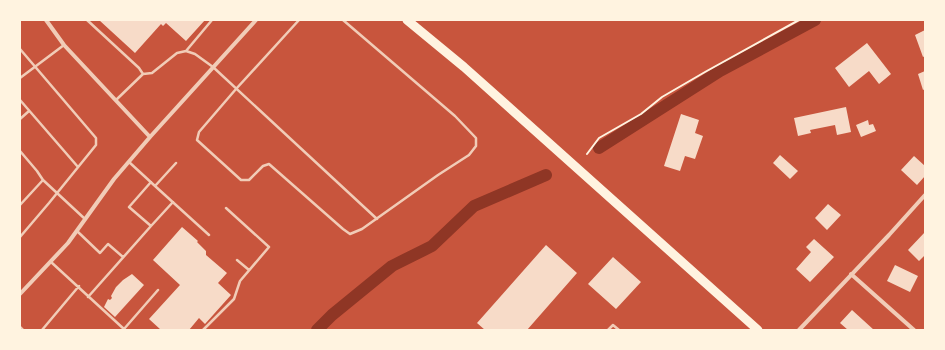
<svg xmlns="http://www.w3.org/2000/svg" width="945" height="350" viewBox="0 0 945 350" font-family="'Fira Sans Condensed',sans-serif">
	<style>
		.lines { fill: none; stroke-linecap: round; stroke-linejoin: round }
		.canal { stroke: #8f3625; stroke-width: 12 }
		.building { fill: #f7dbc8 }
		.path { stroke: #fff3e0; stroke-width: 2 }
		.service { stroke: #f1ccb7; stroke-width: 2.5 }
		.minor { stroke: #f1ccb7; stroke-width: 4 }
		.primary { stroke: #fff3e0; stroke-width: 9 }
	</style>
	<rect width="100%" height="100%" fill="#c8553d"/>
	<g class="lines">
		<!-- canal -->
		<path class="canal" d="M 599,148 L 720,71 L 815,20
			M 317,330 L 332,315 L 392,266 L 432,246 L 474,206 L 546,175"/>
	</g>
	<!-- building -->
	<path class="building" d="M 99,20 L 205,20 L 186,41 L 166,23 L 163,26 L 161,24 L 135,53 Z
		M 925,30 L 925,56 L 923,57 L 915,35 Z
		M 867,43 L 891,74 L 879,84 L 869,71 L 849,87 L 835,68 Z
		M 925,71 L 925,89 L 923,90 L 918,74 Z
		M 846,107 L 851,132 L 837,135 L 835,125 L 810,130 L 811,133 L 798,136 L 794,118 Z
		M 681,114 L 699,120 L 695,133 L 703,136 L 695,159 L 685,156 L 680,171 L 664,166 Z
		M 868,120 L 869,125 L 873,124 L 876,131 L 861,137 L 856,125 Z
		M 780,155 L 798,171 L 790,179 L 773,163 Z
		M 914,156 L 925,166 L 925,176 L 917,185 L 901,170 Z
		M 828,204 L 841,215 L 827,230 L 815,218 Z
		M 182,227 L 198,241 L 197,242 L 206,251 L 206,255 L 227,273 L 218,283 L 231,295 L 205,324 L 199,318 L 189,330 L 161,330 L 149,319 L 180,285 L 153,260 Z
		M 925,232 L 925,255 L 919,261 L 908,250 Z
		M 814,239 L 834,257 L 810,282 L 796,269 L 811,252 L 806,247 Z
		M 546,245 L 577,273 L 527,330 L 485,330 L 477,323 Z
		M 613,257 L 641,282 L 616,309 L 588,284 Z
		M 895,265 L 918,276 L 910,292 L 887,281 Z
		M 132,274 L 144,285 L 115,317 L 104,307 L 108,299 L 110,300 L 112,298 L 111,296 L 116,287 L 123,280 Z
		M 852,310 L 874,330 L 848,330 L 840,323 Z"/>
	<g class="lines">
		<!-- path -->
		<path class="path" d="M 587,154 L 599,138 L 641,114 L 662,97 L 705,72 L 799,20"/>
		<!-- service -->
		<path class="service" d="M 87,20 L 139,68 L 143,74 L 116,100
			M 299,20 L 236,89 L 199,132 L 197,140 L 241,180 L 249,180 L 263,166 L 269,164 L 343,229 L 350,234 L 362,229 L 438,175 L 469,155 L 476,146 L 476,138 L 455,116 L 343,20
			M 20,49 L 96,138 L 96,145 L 49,203 L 20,237
			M 186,51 L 212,20
			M 143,74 L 152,73 L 177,53 L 186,51 L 195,54 L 213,67 L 377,219
			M 20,78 L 64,45
			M 20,100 L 78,167
			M 20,119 L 29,111
			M 20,151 L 37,171 L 43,180 L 85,219
			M 129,162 L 155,186 L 176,163
			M 151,182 L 129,207 L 151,226 L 173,202
			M 155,186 L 209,235
			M 20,205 L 43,180
			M 77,231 L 100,253 L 108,244 L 123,257
			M 237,260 L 249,270
			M 51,262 L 125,330
			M 88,297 L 151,226
			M 20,327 L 23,330
			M 124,329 L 158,290
			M 42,330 L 79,286
			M 203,330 L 234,299 L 240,281 L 269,247 L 226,208
			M 608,330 L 613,325 L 619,330"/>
		<!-- minor -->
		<path class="minor" d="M 46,20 L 64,45 L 150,137
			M 851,274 L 914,330
			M 20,294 L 68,243 L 114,179 L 150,137 L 256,20
			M 799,330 L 889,235 L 925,195"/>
		<!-- primary -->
		<path class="primary" d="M 407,20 L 464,67 L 758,330"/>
	</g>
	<!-- border -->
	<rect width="945" height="350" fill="none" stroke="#fff3e0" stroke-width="42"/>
</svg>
